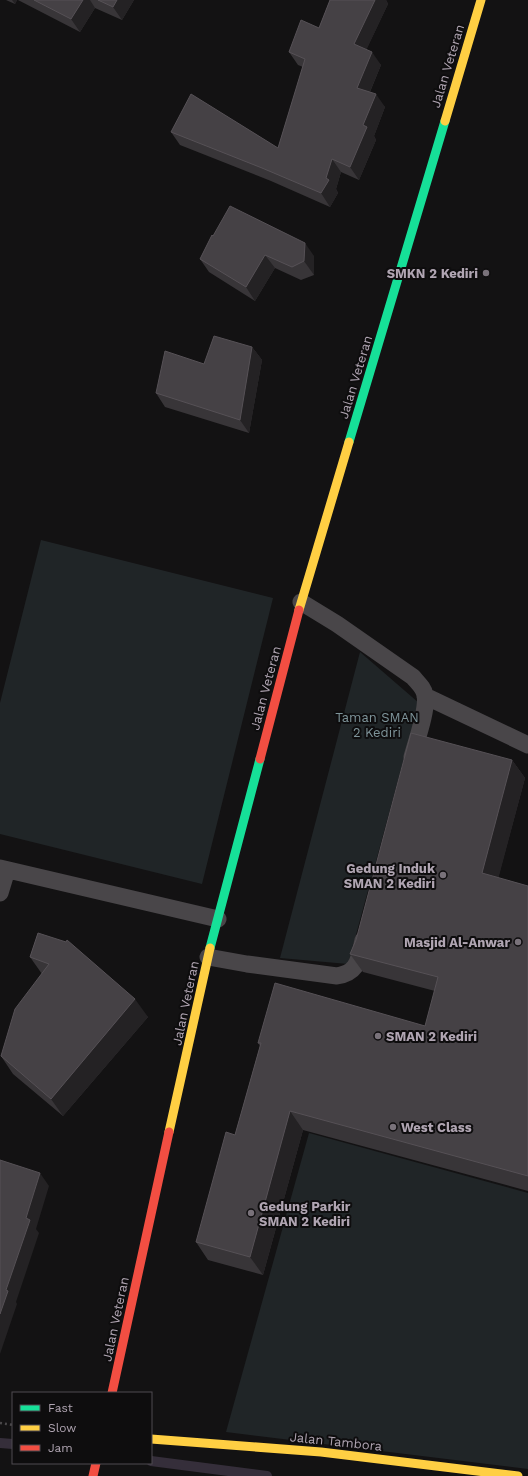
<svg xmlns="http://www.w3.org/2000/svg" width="528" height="1476" viewBox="0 0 528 1476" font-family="'Work Sans',sans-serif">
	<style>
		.green { fill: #202527 }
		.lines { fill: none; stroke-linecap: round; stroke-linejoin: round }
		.stream { stroke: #352e3a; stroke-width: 10 }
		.path { stroke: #4a484a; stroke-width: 2.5; stroke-dasharray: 2 3; stroke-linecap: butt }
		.lane { stroke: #494649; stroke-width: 17 }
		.fast { stroke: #16e098; stroke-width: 9 }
		.slow { stroke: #ffcf43; stroke-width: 9 }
		.jam { stroke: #f24e42; stroke-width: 9 }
		.wall { fill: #383538 }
		.shaded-wall { fill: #242224 }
		.building { fill: #454145; stroke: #565156 }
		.poi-dot { fill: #79727a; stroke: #0e0d0e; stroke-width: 1.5 }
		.labels { text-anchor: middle; stroke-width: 4; stroke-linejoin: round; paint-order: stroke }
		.street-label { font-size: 13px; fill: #b0a5b2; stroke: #0e0d0e }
		.poi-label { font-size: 13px; font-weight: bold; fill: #b0a5b2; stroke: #0e0d0e; text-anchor: end }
		.park-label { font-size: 13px; fill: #7e949a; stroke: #0e0d0e }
	</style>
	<rect width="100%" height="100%" fill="#131213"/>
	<!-- green -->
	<path class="green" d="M 41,540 L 273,598 L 202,884 L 0,834 L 0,703 Z
		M 360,652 L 419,703 L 348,964 L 280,958 Z
		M 309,1133 L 528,1193 L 528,1469 L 226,1432 Z"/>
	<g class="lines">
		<!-- stream -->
		<path class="stream" d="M 0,1443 L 13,1444
			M 151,1461 L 267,1476"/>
		<!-- path -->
		<path class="path" d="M 0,1423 L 13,1425"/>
		<!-- lane -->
		<path class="lane" d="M 301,602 L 337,624 L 413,677 C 418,683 424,688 425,695 C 428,709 416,742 412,757
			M 425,696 L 528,745
			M 0,868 L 218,919
			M 0,893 L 7,870
			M 208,957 L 247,964 L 337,976 C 359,972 358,960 363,940"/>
		<!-- fast -->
		<path class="fast" d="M 349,442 L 445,121
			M 210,948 L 260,759"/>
		<!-- slow -->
		<path class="slow" d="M 445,121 L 481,0
			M 299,610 L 349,442
			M 169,1132 L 210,948
			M 151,1439 L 321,1452 L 518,1476"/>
		<!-- jam -->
		<path class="jam" d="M 260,759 L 299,610
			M 112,1393 L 169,1132
			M 93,1476 L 96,1463"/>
	</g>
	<!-- wall -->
	<path class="wall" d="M 6,0 L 17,0 L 15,4 Z
		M 18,0 L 134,0 L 122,20 L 95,8 L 80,32 Z
		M 330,0 L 386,0 L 388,4 L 366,50 L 381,65 L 370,92 L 385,107 L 374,136 L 376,140 L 359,180 L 341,172 L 336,189 L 338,193 L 330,207 L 271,181 L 180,145 L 171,132 L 278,148 L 303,67 L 298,65 L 289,52 L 319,28 Z
		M 212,235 L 314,256 L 314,275 L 301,280 L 275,268 L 255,301 L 209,272 L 200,259 Z
		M 252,347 L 262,360 L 249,433 L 165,407 L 156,393 L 204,364 Z
		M 512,760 L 525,778 L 498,878 L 528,886 L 528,1191 L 303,1130 L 263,1275 L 208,1260 L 196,1242 L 235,1135 L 260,1046 L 258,1043 L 425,1026 L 435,991 L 363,972 L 350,954 Z
		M 38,933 L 148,1017 L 63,1116 L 13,1074 L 1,1056 L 42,974 L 30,957 Z"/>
	<!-- shaded-wall -->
	<path class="shaded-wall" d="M 12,0 L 17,0 L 15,4 Z
		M 83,0 L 90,0 L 95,8 L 80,32 L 71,19 Z
		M 117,0 L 134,0 L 122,20 L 113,7 Z
		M 375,0 L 386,0 L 388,4 L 363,57 L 354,44 Z
		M 372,52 L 381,65 L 366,101 L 357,88 Z
		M 376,94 L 385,107 L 374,136 L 376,140 L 359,180 L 350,167 L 363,125 Z
		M 332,159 L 341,172 L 336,189 L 338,193 L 330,207 L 321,193 Z
		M 305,243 L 314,256 L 314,275 L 304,261 Z
		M 265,255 L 275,268 L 255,301 L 246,287 Z
		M 252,347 L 262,360 L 249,433 L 240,420 Z
		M 512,760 L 525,778 L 495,891 L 482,873 Z
		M 135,999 L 148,1017 L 63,1116 L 51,1099 Z
		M 290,1111 L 303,1130 L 263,1275 L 250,1257 Z
		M 40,1173 L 49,1186 L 36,1229 L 39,1233 L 16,1302 L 17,1304 L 0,1354 L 0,1314 L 26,1218 Z"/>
	<!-- building -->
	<path class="building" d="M 34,0 L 83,0 L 71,19 Z
		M 98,0 L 117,0 L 113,7 Z
		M 330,0 L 375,0 L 354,44 L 372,52 L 357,88 L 376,94 L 363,125 L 367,127 L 350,167 L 332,159 L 326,178 L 329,180 L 321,193 L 262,168 L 171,132 L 191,94 L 278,148 L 305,59 L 289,52 L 301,20 L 319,28 Z
		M 230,206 L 305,243 L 304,261 L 292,267 L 265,255 L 246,287 L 200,259 L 212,235 L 213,236 Z
		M 214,336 L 252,347 L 240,420 L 156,393 L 165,351 L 204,364 Z
		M 411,733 L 512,760 L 482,873 L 528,886 L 528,1176 L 290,1111 L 250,1257 L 196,1242 L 226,1132 L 235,1135 L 261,1043 L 258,1043 L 275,983 L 425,1026 L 438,977 L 350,954 L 356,940 Z
		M 38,933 L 66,942 L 67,940 L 135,999 L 51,1099 L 1,1056 L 15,1009 L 49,964 L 30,957 Z
		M 0,1160 L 40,1173 L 26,1218 L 30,1220 L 6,1290 L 8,1291 L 0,1314 Z"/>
	<!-- markers -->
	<g class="poi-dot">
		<circle cx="486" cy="273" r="4"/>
		<circle cx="443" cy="875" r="4"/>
		<circle cx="518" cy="942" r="4"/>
		<circle cx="378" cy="1036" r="4"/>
		<circle cx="393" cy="1127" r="4"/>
		<circle cx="251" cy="1213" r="4"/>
	</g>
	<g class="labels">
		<!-- street labels -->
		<g class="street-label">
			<text transform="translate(447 66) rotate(-73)" y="5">Jalan Veteran</text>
			<text transform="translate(355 377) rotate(-73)" y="5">Jalan Veteran</text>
			<text transform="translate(265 688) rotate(-75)" y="5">Jalan Veteran</text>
			<text transform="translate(185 1003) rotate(-78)" y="5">Jalan Veteran</text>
			<text transform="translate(115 1319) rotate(-78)" y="5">Jalan Veteran</text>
			<text transform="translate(336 1441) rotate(6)" y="5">Jalan Tambora</text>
		</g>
		<!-- poi labels -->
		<g class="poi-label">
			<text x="478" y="278">SMKN 2 Kediri</text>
			<text x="435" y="873">Gedung Induk<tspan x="435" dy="15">SMAN 2 Kediri</tspan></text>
			<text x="510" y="947">Masjid Al-Anwar</text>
			<text x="386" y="1041" text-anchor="start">SMAN 2 Kediri</text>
			<text x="401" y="1132" text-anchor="start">West Class</text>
			<text x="259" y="1211" text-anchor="start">Gedung Parkir<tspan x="259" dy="15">SMAN 2 Kediri</tspan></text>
		</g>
		<!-- park labels -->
		<g class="park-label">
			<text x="377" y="722">Taman SMAN<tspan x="377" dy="15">2 Kediri</tspan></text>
		</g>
	</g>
	<!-- legend -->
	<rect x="12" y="1392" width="140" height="72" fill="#0e0d0e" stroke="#4f4a50"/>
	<rect x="20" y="1405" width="20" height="6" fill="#16e098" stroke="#4f4a50"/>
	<text x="48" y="1412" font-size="12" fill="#b0a5b2">Fast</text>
	<rect x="20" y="1425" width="20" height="6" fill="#ffcf43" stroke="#4f4a50"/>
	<text x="48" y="1432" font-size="12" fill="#b0a5b2">Slow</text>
	<rect x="20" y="1445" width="20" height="6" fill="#f24e42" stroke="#4f4a50"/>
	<text x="48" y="1452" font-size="12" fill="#b0a5b2">Jam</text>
</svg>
